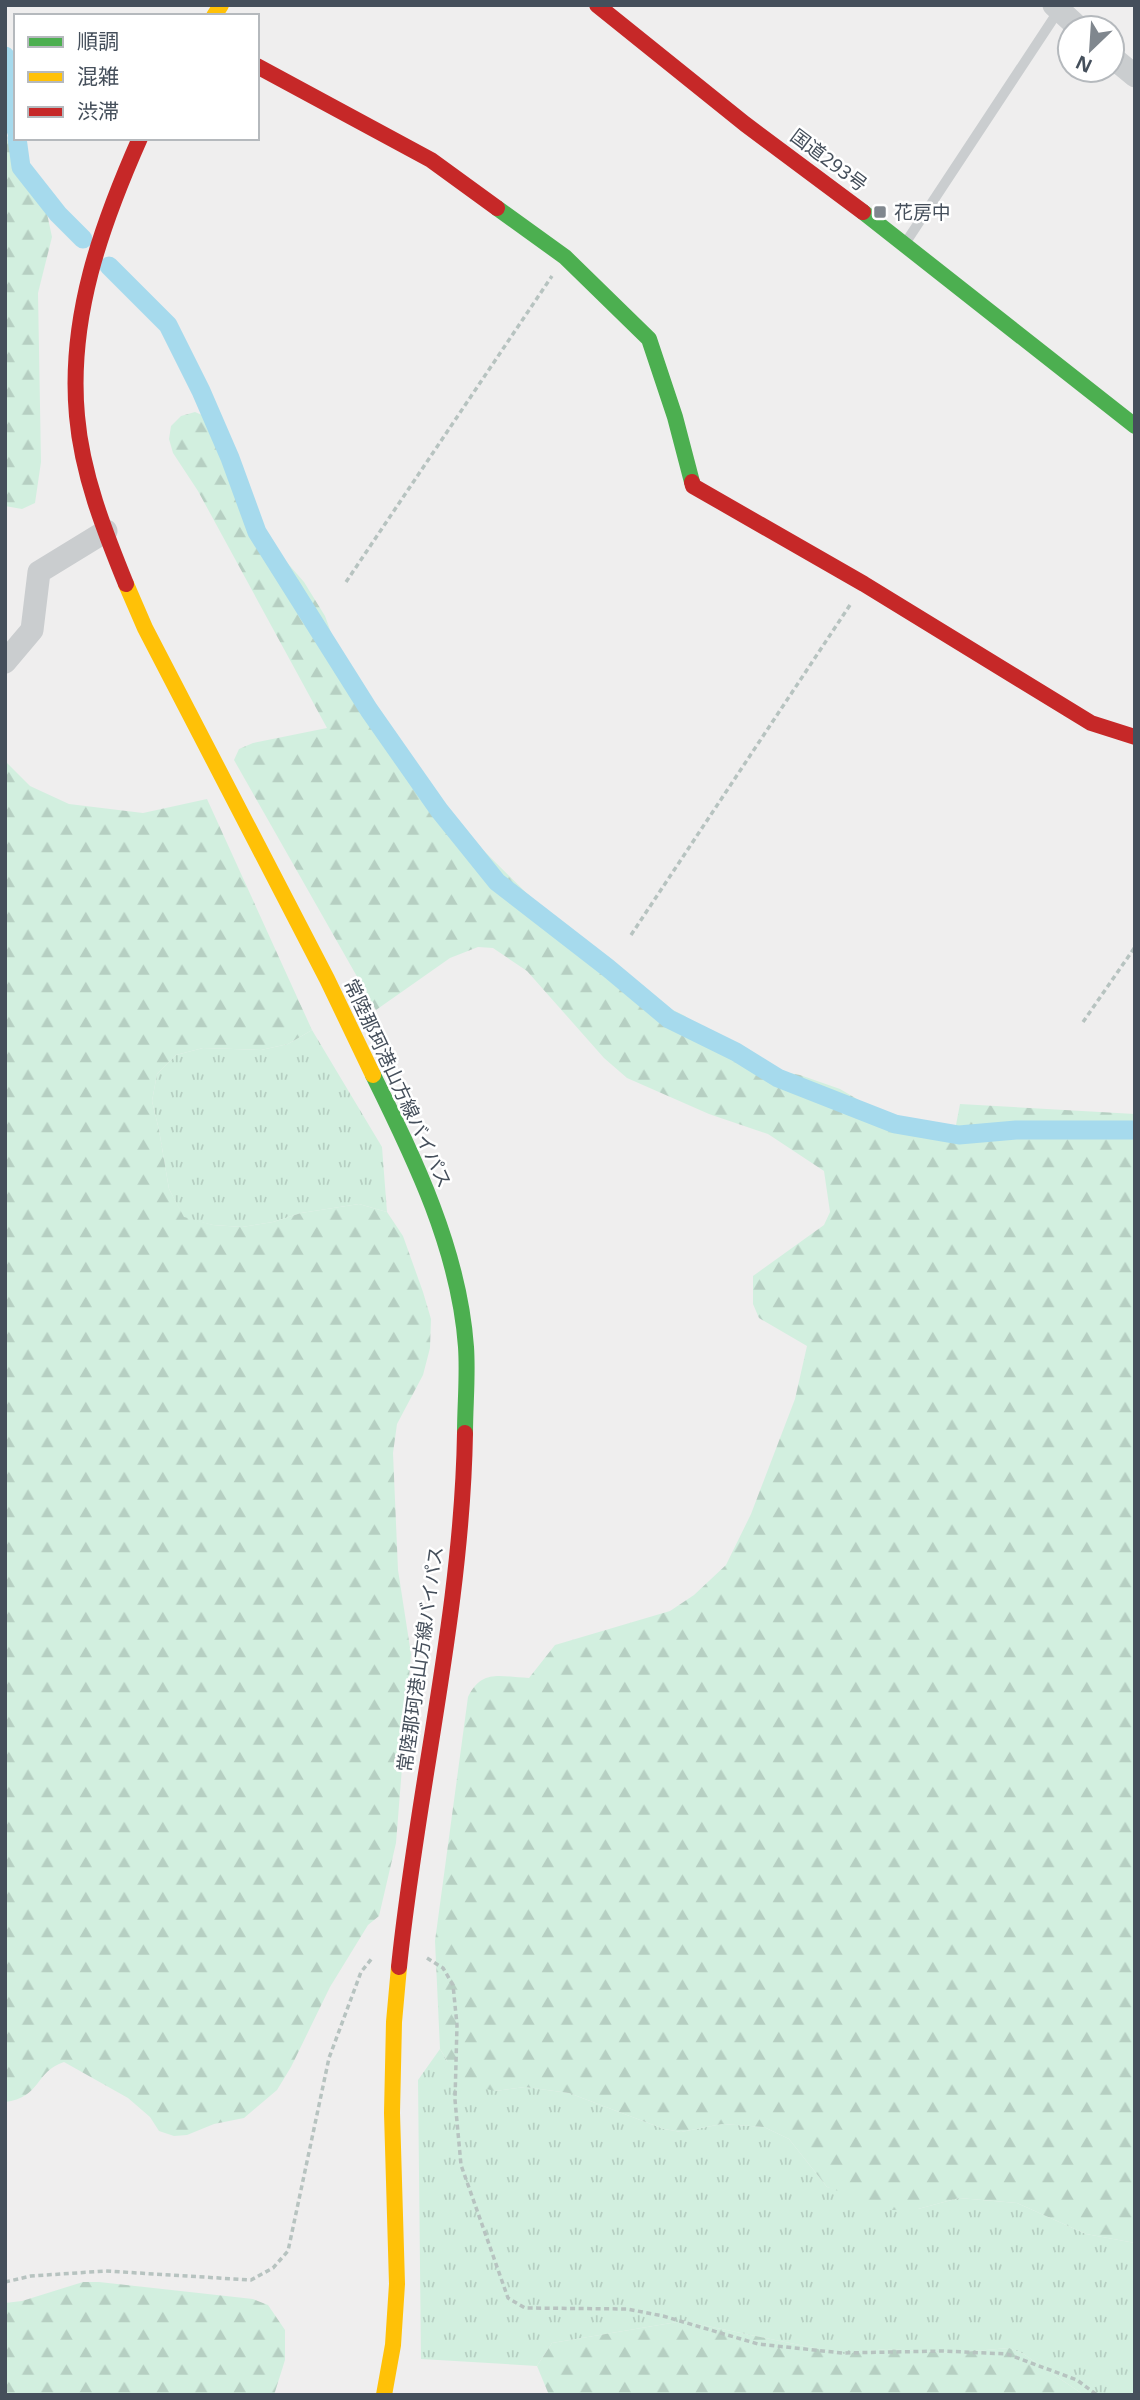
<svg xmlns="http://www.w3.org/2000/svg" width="1140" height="2400" viewBox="0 0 1140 2400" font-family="'Noto Sans','Noto Sans JP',sans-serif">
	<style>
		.grass { fill: url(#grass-tufts) }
		.forest { fill: url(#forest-firs) }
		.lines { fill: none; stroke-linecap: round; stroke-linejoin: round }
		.canal { stroke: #a6daed; stroke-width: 19 }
		.path { stroke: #b7c3c0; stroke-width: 3.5; stroke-dasharray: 5 3.5; stroke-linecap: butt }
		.lane { stroke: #cacdcf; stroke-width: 10 }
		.street { stroke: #cacdcf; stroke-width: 23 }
		.fast { stroke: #4caf50; stroke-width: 16 }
		.slow { stroke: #ffc107; stroke-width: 16 }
		.jam { stroke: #c62828; stroke-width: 16 }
		.poi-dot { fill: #80878e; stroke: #fff; stroke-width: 2.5 }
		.labels { text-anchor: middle; stroke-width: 5; stroke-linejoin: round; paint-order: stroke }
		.street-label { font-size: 19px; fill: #454f5b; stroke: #fff }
		.poi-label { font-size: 19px; fill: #454f5b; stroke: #fff; text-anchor: start }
	</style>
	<defs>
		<pattern id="grass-tufts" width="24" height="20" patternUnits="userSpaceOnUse" patternTransform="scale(1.75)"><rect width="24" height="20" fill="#d2efdf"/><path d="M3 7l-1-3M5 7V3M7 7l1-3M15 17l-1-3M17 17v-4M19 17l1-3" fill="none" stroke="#b6cfc2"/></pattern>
		<pattern id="forest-firs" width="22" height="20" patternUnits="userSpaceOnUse" patternTransform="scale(1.75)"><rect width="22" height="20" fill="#d2efdf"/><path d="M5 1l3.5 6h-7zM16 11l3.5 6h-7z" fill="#b6cfc2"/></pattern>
	</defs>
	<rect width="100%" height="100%" fill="#efeeee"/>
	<!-- grass -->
	<path class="grass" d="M 312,1030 L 382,1147 L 387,1212 L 359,1204 L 301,1213 L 273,1222 L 242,1227 L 213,1225 L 184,1218 L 169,1189 L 159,1130 L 152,1101 L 157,1074 L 176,1055 L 203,1048 L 261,1050 L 288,1044 Z
		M 440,2049 L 447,2061 L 495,2091 L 525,2087 L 569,2093 L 664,2129 L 681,2132 L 722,2124 L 764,2127 L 789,2139 L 827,2187 L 918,2209 L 959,2198 L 1017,2203 L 1086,2234 L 1135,2243 L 1135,2395 L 1084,2395 L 1022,2353 L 1009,2348 L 951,2353 L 886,2349 L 843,2354 L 683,2321 L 552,2343 L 537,2366 L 421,2359 L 418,2080 Z"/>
	<!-- forest -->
	<path class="forest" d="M 5,137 L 26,167 L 46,209 L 52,237 L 38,293 L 41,462 L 35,503 L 22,509 L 5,506 Z
		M 195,412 L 209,418 L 228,442 L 243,470 L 269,542 L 304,582 L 325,616 L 360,712 L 370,726 L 415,766 L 483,850 L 588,954 L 607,977 L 685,1016 L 741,1064 L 800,1075 L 840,1089 L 879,1112 L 937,1128 L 956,1125 L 960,1104 L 1135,1114 L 1135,2243 L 1086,2234 L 1017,2203 L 959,2198 L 918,2209 L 891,2210 L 827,2187 L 789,2139 L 764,2127 L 722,2124 L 681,2132 L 664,2129 L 569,2093 L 525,2087 L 495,2091 L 482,2088 L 455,2074 L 440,2049 L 435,1941 L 468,1697 C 482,1668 501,1677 529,1678 L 555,1645 L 670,1611 L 694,1595 L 726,1565 L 751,1514 L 795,1399 L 807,1346 L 759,1318 L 753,1304 L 753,1276 L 824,1225 L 830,1212 L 824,1171 L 768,1134 L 709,1114 L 627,1078 L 604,1058 L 527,971 L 493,948 L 478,947 L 450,958 L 376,1010 L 234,760 L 239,749 L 253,743 L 327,728 L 198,491 L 173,453 L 169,439 L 171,426 L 181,416 Z
		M 5,761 L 30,786 L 69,804 L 143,813 L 207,799 L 312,1030 L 288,1044 L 261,1050 L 203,1048 L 176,1055 L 157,1074 L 152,1101 L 159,1130 L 169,1189 L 184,1217 L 213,1225 L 242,1227 L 273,1222 L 301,1213 L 359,1204 L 387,1212 L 403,1236 L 423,1292 L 431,1319 L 430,1348 L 423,1375 L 397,1424 L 393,1453 L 398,1570 L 411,1654 L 396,1843 L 379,1916 L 368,1925 L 330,1987 L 291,2067 L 277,2090 L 244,2118 L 214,2124 L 187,2135 L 174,2136 L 159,2131 L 150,2117 L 128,2098 L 64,2062 C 35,2071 41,2098 5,2102 Z
		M 83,2282 L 99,2282 L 253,2299 L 268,2305 L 285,2330 L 285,2360 L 274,2395 L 5,2395 L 5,2303 L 22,2301 Z
		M 683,2321 L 843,2354 L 886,2349 L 951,2353 L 1009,2348 L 1022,2353 L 1084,2395 L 549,2395 L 537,2366 L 552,2343 Z"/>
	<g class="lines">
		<!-- canal -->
		<path class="canal" d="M 5,56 L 16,130
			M 17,138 L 21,167 L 58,214 L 83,239
			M 109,266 L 168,325 L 201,391 L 230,458 L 257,532 L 369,710 L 439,810 L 497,882 L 608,968 L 669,1019 L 736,1052 L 778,1078 L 895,1124 L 959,1135 L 1016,1130 L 1135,1130"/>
		<!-- path -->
		<path class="path" d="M 346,582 L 552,276
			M 631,935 L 850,605
			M 1083,1022 L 1135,947
			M 427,1958 L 443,1968 L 453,1985 L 457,2025 L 455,2100 L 461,2165 L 508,2298 L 525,2308 L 627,2309 L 663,2316 L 758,2344 L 842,2353 L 943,2351 L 1007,2354 L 1077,2380 L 1097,2395
			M 5,2282 L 31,2276 L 106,2271 L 251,2280 L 273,2268 L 288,2251 L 329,2058 L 361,1972 L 373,1957"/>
		<!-- lane -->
		<path class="lane" d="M 908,239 L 1059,10"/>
		<!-- street -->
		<path class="street" d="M 1054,5 L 1079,28
			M 1112,57 L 1135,76
			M 5,662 L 32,630 L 39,572 L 106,531"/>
		<!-- fast -->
		<path class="fast" d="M 497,208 L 565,257 L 649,339 L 675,417 L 692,482
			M 863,212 L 1135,426
			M 373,1075 C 415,1160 459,1250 466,1347 C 468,1376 465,1405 465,1433"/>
		<!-- slow -->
		<path class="slow" d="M 214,16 L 221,5
			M 126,584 L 145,628 L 327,979 L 373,1075
			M 384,2395 L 393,2345 L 397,2284 L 392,2113 L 394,2022 L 399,1967"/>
		<!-- jam -->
		<path class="jam" d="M 597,5 L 745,124 L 863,212
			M 257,66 L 431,160 L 497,208
			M 692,482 L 693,486 L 864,584 L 1091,723 L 1135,737
			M 126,584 C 104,530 82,474 77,416 C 68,318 101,226 140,138
			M 399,1967 C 417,1789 462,1613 465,1433"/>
	</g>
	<!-- markers -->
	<rect class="poi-dot" x="873" y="205" width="14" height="14" rx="3.5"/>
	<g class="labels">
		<!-- street labels -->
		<g class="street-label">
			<text transform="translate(829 160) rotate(37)" y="7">国道293号</text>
			<text transform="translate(398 1083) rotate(65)" y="7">常陸那珂港山方線バイパス</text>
			<text transform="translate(420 1659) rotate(-82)" y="7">常陸那珂港山方線バイパス</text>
		</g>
		<!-- poi labels -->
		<g class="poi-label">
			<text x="894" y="219">花房中</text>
		</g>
	</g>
	<!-- border -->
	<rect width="1140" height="2400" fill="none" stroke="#454f5b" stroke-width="14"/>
	<!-- legend -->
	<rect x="14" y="14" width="245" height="126" fill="#ffffff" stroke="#b5b9bd" stroke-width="2"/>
	<rect x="28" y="37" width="35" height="10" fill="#4caf50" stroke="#b5b9bd" stroke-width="2"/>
	<text x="77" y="49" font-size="21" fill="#454f5b">順調</text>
	<rect x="28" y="72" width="35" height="10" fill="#ffc107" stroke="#b5b9bd" stroke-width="2"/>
	<text x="77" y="84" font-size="21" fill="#454f5b">混雑</text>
	<rect x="28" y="107" width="35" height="10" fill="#c62828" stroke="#b5b9bd" stroke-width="2"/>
	<text x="77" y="119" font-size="21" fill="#454f5b">渋滞</text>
	<!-- north arrow -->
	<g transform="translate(1091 49) rotate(205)"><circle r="33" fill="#ffffff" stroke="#b5b9bd" stroke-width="2"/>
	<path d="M0-5L12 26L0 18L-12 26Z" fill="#80878e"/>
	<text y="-10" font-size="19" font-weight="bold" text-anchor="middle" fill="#454f5b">N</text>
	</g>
</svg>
